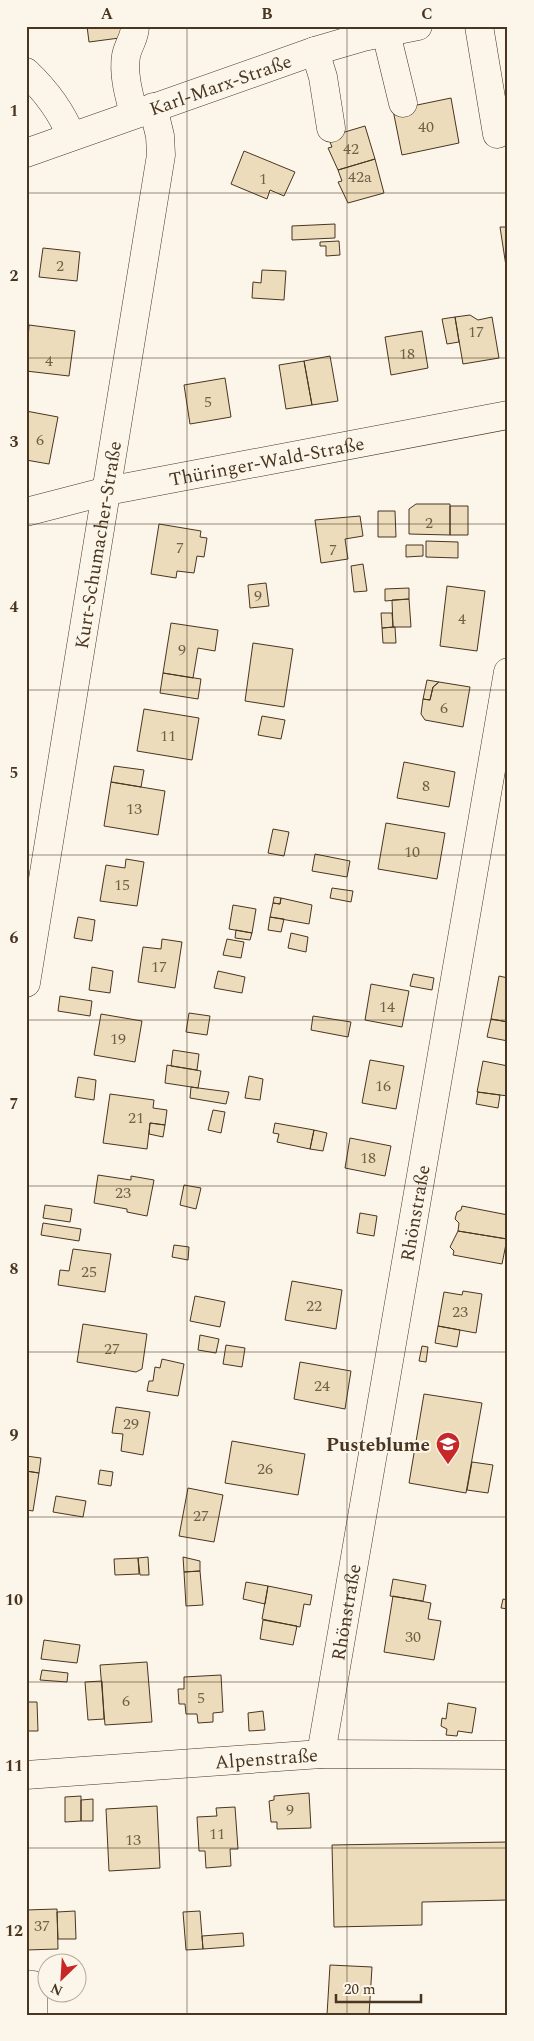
<svg xmlns="http://www.w3.org/2000/svg" width="534" height="2041" viewBox="0 0 534 2041" font-family="Spectral,serif">
	<style>
		.building { fill: #ecdcbc; stroke: #4a3520 }
		.lines { fill: none; stroke-linecap: round; stroke-linejoin: round }
		.minor-casing { stroke: #4a3520; stroke-width: 29 }
		.minor { stroke: #fbf6e9; stroke-width: 28 }
		.grid { fill: none; stroke: #4a3520; stroke-width: 1; stroke-opacity: 0.55 }
		.labels { text-anchor: middle; stroke-width: 4; stroke-linejoin: round; paint-order: stroke }
		.number-label { font-size: 16px; fill: #725f47 }
		.street-label { font-size: 19px; fill: #4a3520; stroke: #fbf6e9 }
		.poi-label { font-size: 19px; font-weight: bold; fill: #4a3520; stroke: #fbf6e9; text-anchor: end }
		.neatline { fill: none; stroke: #4a3520; stroke-width: 2 }
		.grid-label { font-size: 16px; text-anchor: middle; font-weight: bold; fill: #4a3520 }
	</style>
	<rect width="100%" height="100%" fill="#fbf6e9"/>
	<!-- building -->
	<path class="building" d="M 87,26 L 125,26 L 127,37 L 89,42 Z
		M 451,98 L 459,143 L 402,155 L 393,110 Z
		M 365,126 L 375,159 L 338,170 L 328,148 L 332,147 L 328,137 Z
		M 244,151 L 295,172 L 284,196 L 270,190 L 267,199 L 231,184 Z
		M 375,159 L 384,193 L 348,203 L 338,182 L 342,181 L 338,170 Z
		M 335,224 L 335,238 L 292,240 L 292,226 Z
		M 500,227 L 508,227 L 508,279 Z
		M 339,241 L 340,255 L 326,256 L 326,246 L 320,246 L 320,242 Z
		M 43,248 L 80,252 L 77,281 L 39,277 Z
		M 262,270 L 286,271 L 284,300 L 252,298 L 253,282 L 261,283 Z
		M 470,315 L 478,320 L 492,317 L 499,358 L 463,364 L 455,317 Z
		M 455,317 L 459,342 L 447,344 L 442,319 Z
		M 29,325 L 75,331 L 69,376 L 26,371 Z
		M 422,331 L 428,368 L 391,375 L 385,337 Z
		M 330,356 L 338,401 L 312,405 L 304,361 Z
		M 304,361 L 312,405 L 286,409 L 279,365 Z
		M 225,378 L 231,417 L 190,424 L 184,385 Z
		M 26,411 L 58,417 L 49,464 L 26,460 Z
		M 416,504 L 450,504 L 450,535 L 409,534 L 409,509 Z
		M 450,506 L 468,506 L 468,535 L 450,535 Z
		M 378,511 L 395,511 L 396,537 L 378,537 Z
		M 360,516 L 363,536 L 345,539 L 348,559 L 321,563 L 315,520 Z
		M 159,524 L 201,531 L 200,537 L 207,538 L 204,557 L 197,556 L 194,573 L 177,571 L 176,578 L 151,574 Z
		M 426,541 L 458,542 L 458,558 L 426,557 Z
		M 406,545 L 423,545 L 423,556 L 406,557 Z
		M 363,564 L 367,591 L 354,592 L 351,566 Z
		M 266,583 L 269,606 L 250,608 L 248,585 Z
		M 447,586 L 485,591 L 477,651 L 440,646 Z
		M 409,588 L 409,599 L 385,601 L 385,589 Z
		M 409,599 L 411,627 L 393,627 L 392,600 Z
		M 381,613 L 392,613 L 393,627 L 382,628 Z
		M 171,623 L 218,630 L 215,651 L 198,648 L 193,678 L 163,673 Z
		M 395,627 L 396,643 L 383,643 L 382,628 Z
		M 253,643 L 293,649 L 284,707 L 245,701 Z
		M 163,673 L 201,679 L 198,699 L 160,693 Z
		M 427,680 L 439,682 L 433,687 L 430,700 L 423,699 Z
		M 439,682 L 470,687 L 463,727 L 425,720 L 421,714 L 423,699 L 430,700 L 433,687 Z
		M 144,709 L 199,718 L 192,760 L 137,751 Z
		M 262,716 L 285,720 L 281,739 L 258,735 Z
		M 404,762 L 455,772 L 449,807 L 397,798 Z
		M 114,766 L 144,770 L 141,787 L 111,782 Z
		M 111,782 L 165,791 L 158,835 L 104,826 Z
		M 386,823 L 445,833 L 437,879 L 378,869 Z
		M 273,829 L 289,832 L 284,856 L 268,853 Z
		M 315,854 L 350,861 L 347,877 L 312,871 Z
		M 126,859 L 144,862 L 137,906 L 100,901 L 106,865 L 125,868 Z
		M 332,888 L 353,891 L 351,902 L 330,898 Z
		M 274,897 L 281,898 L 280,904 L 273,903 Z
		M 281,898 L 312,905 L 309,924 L 270,917 L 273,903 L 280,904 Z
		M 233,905 L 256,909 L 252,933 L 229,929 Z
		M 78,917 L 95,920 L 92,941 L 74,938 Z
		M 270,917 L 284,919 L 281,932 L 268,930 Z
		M 236,930 L 252,933 L 250,940 L 235,938 Z
		M 291,933 L 308,937 L 306,952 L 288,948 Z
		M 162,939 L 182,942 L 175,988 L 138,982 L 143,947 L 161,949 Z
		M 227,939 L 244,942 L 241,958 L 223,955 Z
		M 92,967 L 113,971 L 110,993 L 89,990 Z
		M 218,971 L 245,977 L 242,993 L 214,988 Z
		M 413,974 L 434,978 L 432,990 L 410,986 Z
		M 499,976 L 508,978 L 508,1022 L 491,1019 Z
		M 371,984 L 409,991 L 402,1027 L 365,1020 Z
		M 60,996 L 92,1001 L 90,1016 L 58,1011 Z
		M 189,1013 L 210,1016 L 207,1035 L 186,1032 Z
		M 101,1014 L 142,1021 L 135,1062 L 94,1055 Z
		M 313,1016 L 351,1022 L 348,1037 L 311,1030 Z
		M 491,1019 L 508,1022 L 508,1041 L 487,1037 Z
		M 173,1050 L 199,1054 L 197,1070 L 171,1066 Z
		M 370,1060 L 404,1066 L 396,1109 L 362,1103 Z
		M 483,1061 L 508,1066 L 508,1096 L 477,1092 Z
		M 167,1065 L 201,1071 L 198,1088 L 165,1083 Z
		M 249,1076 L 263,1079 L 260,1100 L 245,1098 Z
		M 78,1077 L 96,1080 L 94,1100 L 75,1097 Z
		M 191,1087 L 229,1092 L 226,1104 L 190,1098 Z
		M 478,1092 L 500,1095 L 498,1108 L 476,1104 Z
		M 110,1094 L 154,1100 L 153,1108 L 167,1110 L 165,1125 L 150,1123 L 147,1149 L 103,1143 Z
		M 213,1110 L 225,1112 L 221,1133 L 208,1130 Z
		M 150,1123 L 165,1125 L 163,1137 L 149,1134 Z
		M 275,1123 L 314,1130 L 310,1149 L 277,1142 L 279,1134 L 273,1133 Z
		M 314,1130 L 327,1133 L 323,1151 L 310,1149 Z
		M 350,1138 L 391,1146 L 385,1176 L 345,1168 Z
		M 98,1175 L 131,1180 L 131,1176 L 154,1180 L 147,1216 L 127,1212 L 127,1209 L 94,1203 Z
		M 184,1185 L 201,1188 L 196,1209 L 180,1205 Z
		M 45,1205 L 72,1209 L 70,1222 L 43,1218 Z
		M 462,1206 L 508,1215 L 507,1239 L 458,1231 L 459,1223 L 455,1219 L 457,1212 L 461,1210 Z
		M 360,1213 L 377,1216 L 374,1236 L 357,1233 Z
		M 43,1223 L 81,1229 L 79,1241 L 41,1235 Z
		M 458,1231 L 507,1239 L 502,1264 L 453,1255 L 454,1251 L 450,1247 Z
		M 174,1245 L 189,1247 L 188,1260 L 172,1257 Z
		M 73,1249 L 111,1254 L 105,1292 L 58,1285 L 60,1270 L 69,1271 Z
		M 292,1281 L 342,1290 L 336,1329 L 285,1320 Z
		M 463,1291 L 482,1294 L 476,1333 L 438,1326 L 444,1292 L 462,1295 Z
		M 195,1296 L 225,1302 L 220,1327 L 190,1321 Z
		M 83,1324 L 147,1334 L 142,1369 L 136,1372 L 77,1362 Z
		M 438,1326 L 460,1330 L 457,1347 L 435,1343 Z
		M 200,1335 L 219,1339 L 216,1353 L 198,1350 Z
		M 226,1345 L 245,1348 L 242,1367 L 223,1364 Z
		M 422,1346 L 428,1347 L 426,1362 L 419,1361 Z
		M 162,1359 L 184,1364 L 178,1396 L 147,1391 L 149,1381 L 153,1381 L 155,1367 L 160,1368 Z
		M 300,1362 L 351,1371 L 345,1409 L 294,1399 Z
		M 424,1394 L 482,1403 L 466,1493 L 409,1483 Z
		M 116,1407 L 150,1412 L 143,1455 L 121,1451 L 123,1434 L 112,1433 Z
		M 232,1441 L 305,1454 L 298,1495 L 225,1483 Z
		M 26,1456 L 41,1458 L 39,1473 L 26,1471 Z
		M 472,1462 L 493,1465 L 488,1493 L 467,1490 Z
		M 100,1470 L 113,1472 L 111,1486 L 98,1484 Z
		M 26,1471 L 39,1473 L 33,1511 L 27,1510 L 26,1514 Z
		M 188,1488 L 223,1495 L 214,1542 L 179,1536 Z
		M 56,1496 L 86,1501 L 83,1517 L 53,1512 Z
		M 148,1557 L 149,1575 L 140,1575 L 138,1558 Z
		M 183,1557 L 200,1561 L 200,1571 L 184,1572 Z
		M 138,1558 L 139,1574 L 115,1575 L 114,1559 Z
		M 200,1571 L 203,1605 L 186,1606 L 184,1572 Z
		M 393,1579 L 426,1585 L 423,1601 L 390,1596 Z
		M 246,1582 L 268,1586 L 265,1604 L 243,1599 Z
		M 268,1586 L 312,1595 L 310,1605 L 304,1604 L 300,1627 L 262,1619 Z
		M 393,1596 L 431,1603 L 428,1619 L 441,1621 L 434,1660 L 384,1652 Z
		M 503,1599 L 508,1600 L 508,1609 L 501,1608 Z
		M 263,1620 L 297,1626 L 293,1645 L 260,1639 Z
		M 44,1640 L 80,1645 L 77,1663 L 41,1659 Z
		M 147,1662 L 152,1722 L 105,1725 L 100,1665 Z
		M 42,1670 L 68,1673 L 67,1682 L 40,1680 Z
		M 221,1675 L 223,1712 L 213,1713 L 213,1722 L 198,1723 L 197,1714 L 186,1714 L 185,1704 L 179,1704 L 178,1689 L 184,1689 L 184,1677 Z
		M 102,1681 L 104,1719 L 88,1720 L 85,1682 Z
		M 26,1702 L 37,1702 L 38,1731 L 26,1731 Z
		M 448,1703 L 476,1708 L 472,1733 L 458,1731 L 457,1736 L 446,1735 L 447,1729 L 441,1726 L 442,1718 L 446,1719 Z
		M 263,1711 L 265,1730 L 249,1731 L 248,1713 Z
		M 309,1793 L 311,1828 L 277,1829 L 277,1822 L 271,1822 L 269,1801 L 274,1800 L 274,1796 Z
		M 81,1796 L 81,1821 L 65,1822 L 65,1797 Z
		M 93,1799 L 93,1821 L 81,1821 L 81,1800 Z
		M 157,1806 L 160,1868 L 109,1871 L 106,1809 Z
		M 235,1807 L 238,1849 L 230,1849 L 231,1866 L 206,1868 L 205,1851 L 199,1851 L 197,1817 L 217,1816 L 216,1808 Z
		M 508,1842 L 508,1900 L 422,1902 L 422,1925 L 334,1927 L 332,1845 Z
		M 57,1909 L 58,1949 L 26,1950 L 26,1910 Z
		M 75,1911 L 76,1939 L 58,1939 L 57,1912 Z
		M 200,1911 L 203,1949 L 186,1950 L 183,1912 Z
		M 243,1933 L 244,1946 L 203,1949 L 202,1936 Z
		M 330,1965 L 372,1967 L 369,2015 L 327,2015 Z"/>
	<g class="lines">
		<defs>
			<g id="minor">
				<path d="M 479,26 L 497,134"/>
				<path d="M 386,33 L 403,103"/>
				<path d="M 315,51 L 323,77 L 331,128"/>
				<path d="M 26,72 C 46,91 61,110 71,136"/>
				<path d="M 134,114 C 129,95 123,75 126,56 C 128,45 135,38 135,26"/>
				<path id="s1" d="M 26,153 L 315,51 L 363,37 L 418,26"/>
				<path id="s2" d="M 26,512 L 107,491 L 508,415"/>
				<path id="s3" d="M 26,983 L 161,155 L 160,136 L 153,107"/>
				<path id="s4" d="M 321,1754 L 508,672"/>
				<path id="s5" d="M 26,1775 L 321,1754 L 508,1755"/>
				<path d="M 26,1985 L 33,1985 L 33,2015"/>
			</g>
		</defs>
		<!-- minor casing -->
		<use href="#minor" class="minor-casing"/>
		<!-- minor -->
		<use href="#minor" class="minor"/>
	</g>
	<!-- grid -->
	<path class="grid" d="M 187,26 L 187,2015M 347,26 L 347,2015M 26,193 L 508,193M 26,358 L 508,358M 26,524 L 508,524M 26,690 L 508,690M 26,855 L 508,855M 26,1020 L 508,1020M 26,1186 L 508,1186M 26,1352 L 508,1352M 26,1517 L 508,1517M 26,1682 L 508,1682M 26,1848 L 508,1848"/>
	<!-- icons -->
	<defs>
		<symbol id="school-pin" viewBox="-11 -11 22 30"><path d="M0 17L-7.5 6A9.5 9.5 0 1 1 7.5 6Z" fill="#c62828" stroke="#fbf6e9"/><path d="M0-5L7-2L0 1L-7-2ZM-4 1L0 2.5L4 1V4Q0 6-4 4Z" fill="#fff"/></symbol>
	</defs>
	<g fill-rule="evenodd">
		<use href="#school-pin" x="434" y="1430" width="28" height="38"/>
	</g>
	<g class="labels">
		<!-- number labels -->
		<g class="number-label">
			<text x="426" y="132">40</text>
			<text x="351" y="154">42</text>
			<text x="360" y="182">42a</text>
			<text x="263" y="184">1</text>
			<text x="60" y="271">2</text>
			<text x="476" y="337">17</text>
			<text x="407" y="359">18</text>
			<text x="49" y="366">4</text>
			<text x="208" y="407">5</text>
			<text x="40" y="445">6</text>
			<text x="429" y="528">2</text>
			<text x="180" y="553">7</text>
			<text x="333" y="555">7</text>
			<text x="258" y="601">9</text>
			<text x="462" y="624">4</text>
			<text x="182" y="655">9</text>
			<text x="444" y="713">6</text>
			<text x="168" y="741">11</text>
			<text x="426" y="791">8</text>
			<text x="134" y="814">13</text>
			<text x="412" y="857">10</text>
			<text x="122" y="890">15</text>
			<text x="159" y="972">17</text>
			<text x="387" y="1012">14</text>
			<text x="118" y="1044">19</text>
			<text x="383" y="1091">16</text>
			<text x="136" y="1123">21</text>
			<text x="368" y="1163">18</text>
			<text x="123" y="1198">23</text>
			<text x="89" y="1277">25</text>
			<text x="314" y="1311">22</text>
			<text x="460" y="1317">23</text>
			<text x="112" y="1354">27</text>
			<text x="322" y="1391">24</text>
			<text x="131" y="1429">29</text>
			<text x="265" y="1474">26</text>
			<text x="201" y="1521">27</text>
			<text x="413" y="1642">30</text>
			<text x="201" y="1703">5</text>
			<text x="126" y="1706">6</text>
			<text x="290" y="1815">9</text>
			<text x="217" y="1839">11</text>
			<text x="133" y="1845">13</text>
			<text x="42" y="1931">37</text>
		</g>
		<!-- street labels -->
		<g class="street-label">
			<text dy="7" stroke="none"><textPath href="#s1" startOffset="206">Karl-Marx-Straße</textPath></text>
			<text dy="7" stroke="none"><textPath href="#s2" startOffset="246">Thüringer-Wald-Straße</textPath></text>
			<text dy="7" stroke="none"><textPath href="#s3" startOffset="444">Kurt-Schumacher-Straße</textPath></text>
			<text dy="7" stroke="none"><textPath href="#s4" startOffset="549">Rhönstraße</textPath></text>
			<text dy="7" stroke="none"><textPath href="#s4" startOffset="144">Rhönstraße</textPath></text>
			<text dy="7" stroke="none"><textPath href="#s5" startOffset="241">Alpenstraße</textPath></text>
		</g>
		<!-- poi labels -->
		<g class="poi-label">
			<text x="430" y="1451">Pusteblume</text>
		</g>
	</g>
	<!-- border -->
	<rect width="534" height="2041" fill="none" stroke="#fbf6e9" stroke-width="55"/>
	<!-- north arrow -->
	<g transform="translate(62 1978) rotate(205)"><circle r="24" fill="#fbf6e9" stroke="#b4a999"/>
	<path d="M0-4L9 19L0 12L-9 19Z" fill="#c62828"/>
	<text y="-8" font-size="14" font-weight="bold" text-anchor="middle" fill="#4a3520">N</text>
	</g>
	<!-- scale -->
	<path d="M336 1994v8h85v-8" fill="none" stroke="#4a3520" stroke-width="2.5"/>
	<text x="344" y="1994" font-size="15" fill="#4a3520" stroke="#fbf6e9" stroke-width="4" paint-order="stroke">20 m</text>
	<rect x="28" y="28" width="478" height="1986" class="neatline"/>
	<g class="grid-label">
		<text x="107" y="19">A</text>
		<text x="267" y="19">B</text>
		<text x="427" y="19">C</text>
		<text x="14" y="116">1</text>
		<text x="14" y="281">2</text>
		<text x="14" y="447">3</text>
		<text x="14" y="612">4</text>
		<text x="14" y="778">5</text>
		<text x="14" y="943">6</text>
		<text x="14" y="1109">7</text>
		<text x="14" y="1274">8</text>
		<text x="14" y="1440">9</text>
		<text x="14" y="1605">10</text>
		<text x="14" y="1771">11</text>
		<text x="14" y="1936">12</text>
	</g>
</svg>
